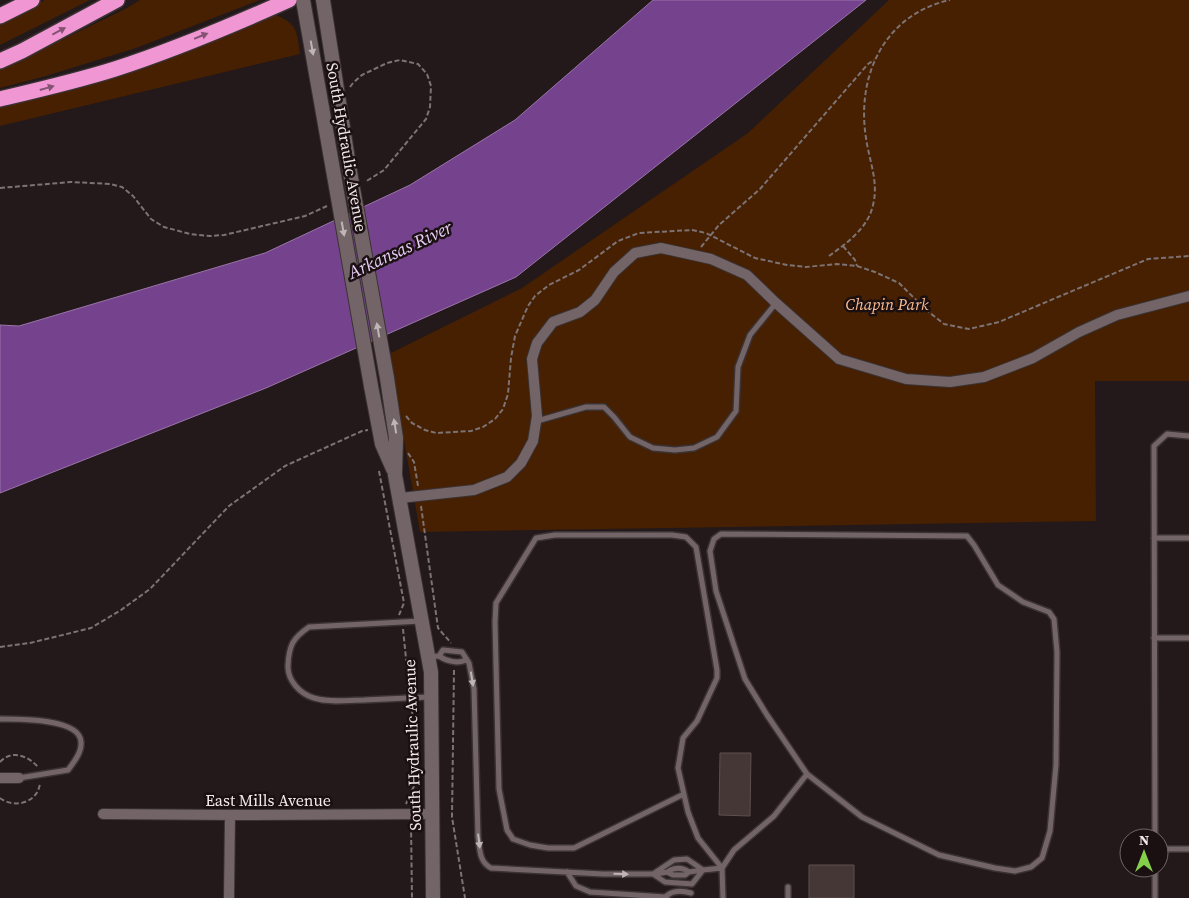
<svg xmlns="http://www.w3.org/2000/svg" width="1189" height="898" viewBox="0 0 1189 898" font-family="'Source Serif 4',serif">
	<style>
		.green { fill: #462000 }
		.water { fill: #75438d; stroke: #9a75a9 }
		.building { fill: #443735; stroke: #5e504e }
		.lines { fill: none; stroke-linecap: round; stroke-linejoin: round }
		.lane-casing { stroke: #3a3233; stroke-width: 8 }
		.street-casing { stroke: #3a3233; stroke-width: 12 }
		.secondary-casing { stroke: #3a3233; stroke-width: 16 }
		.highway-casing { stroke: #3a3233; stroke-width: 18 }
		.path { stroke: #7d7274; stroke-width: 2; stroke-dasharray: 5 2.5; stroke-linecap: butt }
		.lane { stroke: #736467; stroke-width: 5 }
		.street { stroke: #736467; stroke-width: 10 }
		.secondary { stroke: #736467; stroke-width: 14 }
		.highway { stroke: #ef96d3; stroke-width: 15 }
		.secondary-bridge-casing { stroke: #3a3233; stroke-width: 16; stroke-linecap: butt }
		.secondary-bridge { stroke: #736467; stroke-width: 14 }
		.oneway { fill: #845272 }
		.oneway2 { fill: #bfb4b6 }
		.labels { text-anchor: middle; stroke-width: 5; stroke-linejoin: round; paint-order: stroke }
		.street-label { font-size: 16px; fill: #f2e9ea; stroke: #1a0f11 }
		.park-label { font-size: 16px; font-style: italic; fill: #fbbc90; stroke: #1a0f11 }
		.water-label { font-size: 18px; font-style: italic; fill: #e9cff8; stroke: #1a0f11 }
	</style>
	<rect width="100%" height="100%" fill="#23181a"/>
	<!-- green -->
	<path class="green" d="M 45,0 L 90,0 L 0,45 L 0,23 Z
		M 140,0 L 260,0 L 136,48 L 46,76 L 0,88 L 0,70 L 127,8 Z
		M 889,0 L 1189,0 L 1189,381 L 1095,381 L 1096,521 L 420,532 L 389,354 L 522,288 L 748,133 Z
		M 276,15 C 298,24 297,33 300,54 L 0,126 L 0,106 L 71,88 Z"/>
	<!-- water -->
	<path class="water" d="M 653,0 L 866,0 L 516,277 L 266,388 L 0,493 L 0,325 L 19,326 L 265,253 L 410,185 L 515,120 Z"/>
	<!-- building -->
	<path class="building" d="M 720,753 L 751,753 L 750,816 L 719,815 Z
		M 809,865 L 854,865 L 854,898 L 809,898 Z"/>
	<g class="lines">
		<defs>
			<path id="lane" d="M 537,421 L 586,407 L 604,407 L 614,417 L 630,437 L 653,448 L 675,450 L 694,448 L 717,437 L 736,411 L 738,367 L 750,335 L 776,303
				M 721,534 L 967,536 L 974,545 L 998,585 L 1023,602 L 1049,612 L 1054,619 L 1057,652 L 1056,765 L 1050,831 L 1042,858 L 1031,867 L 1015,871 L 995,868 L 939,855 L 862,817 L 807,774 L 767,715 L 745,679 L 716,591 L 710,551 L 714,539 Z
				M 1154,538 L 1189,538
				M 421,621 L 309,627 C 293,638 289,645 288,665 C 287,680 300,694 314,698 C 330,703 348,700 364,700 C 386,699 407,698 429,697
				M 1154,638 L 1189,638
				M 439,656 C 446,661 458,664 466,660
				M 428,657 L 439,656 L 443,650 L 462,652 L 469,663 L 474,689 L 478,837 C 480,849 479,862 491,868 L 603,874 L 653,874 L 674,860 L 687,859 L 703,870 L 722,868
				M 0,719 C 16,719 80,718 81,742 C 82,752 74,762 68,770 L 19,778
				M 684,794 L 574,848 L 548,848 L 530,845 L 513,839 L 507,830 L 499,789 L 495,622 L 496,603 L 536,538 L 555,535 L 672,535 L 686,537 L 696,547 L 717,670 L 717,678 L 697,721 L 683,738 L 678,768 L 688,812 L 698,838 L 722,868
				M 1155,838 L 1154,446 L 1167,434 L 1189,436
				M 1159,849 L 1189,849
				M 1155,868 L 1155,898
				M 567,872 L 576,886 L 590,892 L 665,897 L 667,898
				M 667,872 C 675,867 682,867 689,872
				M 653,874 L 665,882 L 692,884 L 703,870
				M 656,874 L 667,872 L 673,875 L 685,875 L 689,872 L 703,870
				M 788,887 L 788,898
				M 665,897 C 672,890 681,890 691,893
				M 723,898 L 722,868 L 734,850 L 774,816 L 807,774"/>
			<path id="street" d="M 400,498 L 474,490 L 507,477 L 521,463 L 533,441 L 537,416 L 532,359 L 537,343 L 553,322 L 580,312 L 595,300 L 614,272 L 635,253 L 661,248 L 711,259 L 747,275 L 776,303 L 839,359 L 906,379 L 950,382 L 984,377 L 1033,358 L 1079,332 L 1117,315 L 1189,296
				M 0,778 L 19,778
				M 103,814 L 234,815 L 432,814
				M 229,898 L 230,815"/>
			<path id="secondary" d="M 303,0 L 335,181
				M 323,0 L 350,172
				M 387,378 L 396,438 L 395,475 L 431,672 L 433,898
				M 371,386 L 382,444 L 393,469"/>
			<path id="highway" d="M 0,16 L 32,0
				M 0,61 L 22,51 L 117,0
				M 0,99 C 38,90 77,81 115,69 C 174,50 233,25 289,0"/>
		</defs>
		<!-- lane casing -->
		<use href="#lane" class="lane-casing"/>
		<!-- street casing -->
		<use href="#street" class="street-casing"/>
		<!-- secondary casing -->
		<use href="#secondary" class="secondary-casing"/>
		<!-- highway casing -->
		<use href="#highway" class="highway-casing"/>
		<!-- path -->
		<path class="path" d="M 350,87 L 353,83 L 362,75 L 387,63 L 400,60 L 418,64 L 427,74 L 431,86 L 430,107 L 426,119 L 384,170 L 365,182
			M 0,188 L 71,182 L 110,184 L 122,187 L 133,196 L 151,219 L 164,227 L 190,234 L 210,236 L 224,235 L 305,216 L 327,206
			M 843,246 L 855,260 L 857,266
			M 701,247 L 719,225 L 760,189 L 868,64 L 874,60
			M 829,256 C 847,243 868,228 873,205 C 879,182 869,160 866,138 C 856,75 885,14 950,0
			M 406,416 L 412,423 L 425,430 L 436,433 L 471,431 L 483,427 L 495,419 L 503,409 L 508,394 L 511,358 L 515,336 L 528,306 L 535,296 L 549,285 L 579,270 L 618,241 L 639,233 L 692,230 L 706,233 L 755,258 L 787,265 L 806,267 L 836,264 L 857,266 L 875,272 L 899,283 L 925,309 L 944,324 L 969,329 L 999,322 L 1148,259 L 1189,256
			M 408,453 L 414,462 L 418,486
			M 379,471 L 404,603 L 399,615
			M 421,506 L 438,628 L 451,643
			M 403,629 L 408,678 L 407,689
			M 0,647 L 30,643 L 91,628 L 121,610 L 150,589 L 229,506 L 285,466 L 362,431 L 368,430
			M 454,670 L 452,817 L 465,898
			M 0,762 C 12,749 28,756 38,767
			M 0,798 C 14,809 38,803 40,783
			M 406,804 L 414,786 L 412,705
			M 411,825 L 412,898"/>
		<!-- lane -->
		<use href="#lane" class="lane"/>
		<!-- street -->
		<use href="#street" class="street"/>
		<!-- secondary -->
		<use href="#secondary" class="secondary"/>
		<!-- highway -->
		<use href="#highway" class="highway"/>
		<defs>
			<path id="secondary-bridge" d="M 350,172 L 387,378
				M 335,181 L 371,386"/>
		</defs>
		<!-- secondary-bridge casing -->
		<use href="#secondary-bridge" class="secondary-bridge-casing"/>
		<!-- secondary-bridge -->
		<use href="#secondary-bridge" class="secondary-bridge"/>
	</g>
	<!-- one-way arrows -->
	<defs><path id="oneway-solid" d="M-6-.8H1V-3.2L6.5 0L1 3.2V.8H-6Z" transform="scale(1.25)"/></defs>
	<g class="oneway">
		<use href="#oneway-solid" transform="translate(59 31) rotate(-28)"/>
		<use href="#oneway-solid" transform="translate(201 36) rotate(-22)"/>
		<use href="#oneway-solid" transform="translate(47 88) rotate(-16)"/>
	</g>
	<g class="oneway2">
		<use href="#oneway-solid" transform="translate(312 48) rotate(80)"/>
		<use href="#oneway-solid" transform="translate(343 229) rotate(80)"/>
		<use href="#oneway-solid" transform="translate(378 330) rotate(-100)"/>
		<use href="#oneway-solid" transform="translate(395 426) rotate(-99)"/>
		<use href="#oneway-solid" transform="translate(472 679) rotate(81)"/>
		<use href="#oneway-solid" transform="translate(479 841) rotate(83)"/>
		<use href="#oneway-solid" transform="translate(621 874) rotate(1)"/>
	</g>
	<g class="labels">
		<!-- street labels -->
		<g class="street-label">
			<text transform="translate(347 147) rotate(80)" y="6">South Hydraulic Avenue</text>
			<text transform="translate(412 745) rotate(-92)" y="6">South Hydraulic Avenue</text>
			<text x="268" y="806">East Mills Avenue</text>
		</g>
		<!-- park labels -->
		<g class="park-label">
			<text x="887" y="310">Chapin Park</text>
		</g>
		<!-- water labels -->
		<g class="water-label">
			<text transform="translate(400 250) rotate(-25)" y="6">Arkansas River</text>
		</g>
	</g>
	<!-- north arrow -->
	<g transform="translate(1144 853)"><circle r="24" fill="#1a0f11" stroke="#706668"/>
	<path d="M0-4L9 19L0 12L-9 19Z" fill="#86cf4b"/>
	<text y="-8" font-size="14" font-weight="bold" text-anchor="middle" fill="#f2e9ea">N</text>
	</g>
</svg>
